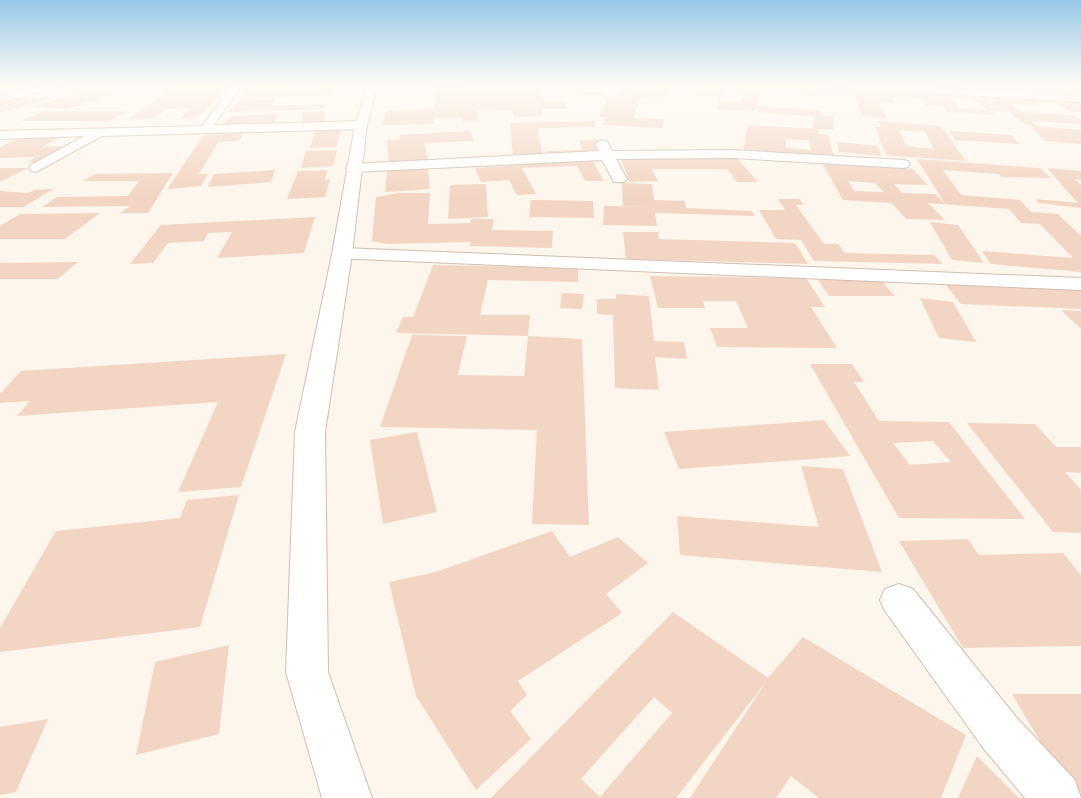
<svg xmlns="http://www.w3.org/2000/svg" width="1081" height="798" viewBox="0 0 1081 798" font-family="'Golos Text',sans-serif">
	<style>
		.building { fill: #f3d5c3; fill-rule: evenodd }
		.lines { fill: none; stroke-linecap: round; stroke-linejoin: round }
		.minor-casing { stroke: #d1beb0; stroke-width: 2 }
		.tertiary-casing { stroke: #d1beb0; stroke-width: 2 }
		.secondary-casing { stroke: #d6c0b0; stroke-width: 2 }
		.minor { fill: #fff; fill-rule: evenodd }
		.tertiary { fill: #fff; fill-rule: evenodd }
		.secondary { fill: #fff; fill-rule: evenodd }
	</style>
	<rect width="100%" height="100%" fill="#fdf6ec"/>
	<!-- building -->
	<path class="building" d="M 0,84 L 29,84 L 29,85 L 0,91 Z
		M 176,84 L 232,84 L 198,117 L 180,118 L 191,108 L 167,109 L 155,118 L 129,119 Z
		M 249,84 L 293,84 L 292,87 L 336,85 L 334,95 L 239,99 Z
		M 644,84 L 664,84 L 672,86 L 667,94 L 623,91 L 625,89 L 643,90 L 649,86 Z
		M 671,84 L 726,84 L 722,97 L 692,95 L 699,88 Z
		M 731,84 L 760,84 L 760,92 L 730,91 Z
		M 765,84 L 815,85 L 818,96 L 800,95 L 799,90 L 765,88 Z
		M 999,84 L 1055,89 L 1050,84 L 1063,84 L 1074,94 L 1002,89 Z
		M 1069,84 L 1081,84 L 1081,94 Z
		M 818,86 L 872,89 L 874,94 L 873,90 L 966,95 L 969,100 L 952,98 L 959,108 L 987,110 L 967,95 L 985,96 L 1001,107 L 990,97 L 1049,100 L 1053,103 L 1035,102 L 1040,105 L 1012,104 L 1024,113 L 1072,115 L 1081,120 L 1081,124 L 1031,121 L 1037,126 L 1026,125 L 1009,112 L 991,111 L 994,115 L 947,112 L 944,107 L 925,105 L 922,99 L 893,97 L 895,103 L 879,102 L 887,118 L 863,117 L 854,94 L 819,92 Z
		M 538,88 L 544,101 L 564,101 L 568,109 L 541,109 L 544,116 L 514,117 L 512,110 L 477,111 L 478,121 L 463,122 L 463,118 L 434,118 L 434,124 L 381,125 L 387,111 L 434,109 L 436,90 Z
		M 560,89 L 606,93 L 601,96 L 555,91 Z
		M 82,91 L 116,93 L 68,109 L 32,107 Z
		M 743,92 L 759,93 L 756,111 L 717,109 L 719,101 L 741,102 Z
		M 621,93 L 666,94 L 665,98 L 640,97 L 634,118 L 664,119 L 663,128 L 603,125 L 606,117 L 599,117 L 609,96 L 619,96 Z
		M 22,97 L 50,98 L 50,99 L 0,113 L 0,103 Z
		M 276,99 L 270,106 L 326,104 L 323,109 L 227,112 L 240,100 Z
		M 1054,101 L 1081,102 L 1081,112 L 1071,112 Z
		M 759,106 L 821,111 L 821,115 L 834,116 L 833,130 L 812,128 L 814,117 L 757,112 Z
		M 44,111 L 127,111 L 108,121 L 21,121 Z
		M 324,111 L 325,123 L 302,125 L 302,112 Z
		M 279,114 L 273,124 L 222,126 L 231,116 Z
		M 594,121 L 596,127 L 537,128 L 543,156 L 513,157 L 510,123 Z
		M 878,121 L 941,126 L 966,161 L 886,155 L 875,127 L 881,127 ZM 899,130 L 925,132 L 934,149 L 906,146 Z
		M 747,125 L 818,129 L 819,134 L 828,134 L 834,157 L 744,151 ZM 786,139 L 809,140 L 811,150 L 786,148 Z
		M 1030,126 L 1081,130 L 1081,144 L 1045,141 Z
		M 341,128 L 336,147 L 310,148 L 316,130 Z
		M 470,131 L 474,141 L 424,143 L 428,161 L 389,163 L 387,140 L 400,140 L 399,135 Z
		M 949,131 L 1011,135 L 1020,144 L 955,140 Z
		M 244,133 L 239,141 L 218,142 L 199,174 L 208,174 L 201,186 L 167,189 L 204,135 Z
		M 58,138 L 42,147 L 70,146 L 43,162 L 27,162 L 36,157 L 0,158 L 0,147 L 18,139 Z
		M 597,140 L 605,154 L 548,156 L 546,151 L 583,150 L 579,141 Z
		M 838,142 L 878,146 L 882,156 L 839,152 Z
		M 337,150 L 333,166 L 301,168 L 306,151 Z
		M 621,158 L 737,158 L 758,182 L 737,182 L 727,169 L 652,169 L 658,181 L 629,182 Z
		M 592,159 L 604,181 L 585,181 L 577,166 L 522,168 L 536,194 L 517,195 L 509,180 L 481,182 L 475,168 L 520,165 L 519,162 Z
		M 917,159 L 1040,168 L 1051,178 L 1001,177 L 999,174 L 943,170 L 961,195 L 1020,200 L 1031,212 L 1058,214 L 1081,236 L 1081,272 L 991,264 L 982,251 L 1073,258 L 1040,224 L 1021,223 L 1009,209 L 928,203 L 945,220 L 906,219 L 892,203 L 843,200 L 823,164 L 913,169 L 928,185 L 894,184 L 902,193 L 935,194 L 945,204 ZM 849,181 L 875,183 L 884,192 L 854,191 Z
		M 0,168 L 28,168 L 0,182 Z
		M 1047,168 L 1081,171 L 1081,180 L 1075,179 L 1081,185 L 1081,208 L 1039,203 L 1035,199 L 1078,203 Z
		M 428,169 L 430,189 L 385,192 L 387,171 Z
		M 275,170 L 271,182 L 208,187 L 214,174 Z
		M 327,170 L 325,180 L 330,179 L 325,197 L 287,199 L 298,171 Z
		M 173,173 L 148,213 L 120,213 L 130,206 L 42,207 L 57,197 L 128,196 L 139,181 L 83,181 L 95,174 Z
		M 622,183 L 652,184 L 654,200 L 685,201 L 686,208 L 752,211 L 755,216 L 655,213 L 657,226 L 603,225 L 604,206 L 657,207 L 623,206 Z
		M 486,184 L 488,217 L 448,219 L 450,185 Z
		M 53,189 L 24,207 L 0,207 L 0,191 L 29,193 L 34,190 Z
		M 399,193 L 430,193 L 428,224 L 471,223 L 471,219 L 494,219 L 492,230 L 553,231 L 552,248 L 470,246 L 471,242 L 387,244 L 372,241 L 376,197 Z
		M 778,199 L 799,199 L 804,205 L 796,205 L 824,244 L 838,244 L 845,253 L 934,255 L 943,264 L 814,261 L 801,240 L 776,239 L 759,210 L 785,210 Z
		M 531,200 L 593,201 L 594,218 L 529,217 Z
		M 100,213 L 65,239 L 0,239 L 0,226 L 20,214 Z
		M 315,217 L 304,253 L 217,258 L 232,232 L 208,233 L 204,241 L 168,243 L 153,263 L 130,264 L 161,225 Z
		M 930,222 L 958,225 L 984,263 L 952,260 Z
		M 623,232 L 658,232 L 659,239 L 795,243 L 808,264 L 626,259 Z
		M 78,262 L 58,279 L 0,279 L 0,263 Z
		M 433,265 L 578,268 L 578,282 L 488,280 L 480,315 L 530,315 L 528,336 L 396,333 L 403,317 L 413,317 Z
		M 650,276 L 806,278 L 825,307 L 811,307 L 837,348 L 717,347 L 710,328 L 748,328 L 736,301 L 703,301 L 705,308 L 658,308 Z
		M 818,280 L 881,280 L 895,296 L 829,296 Z
		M 945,284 L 1081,290 L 1081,309 L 961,304 Z
		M 562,293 L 584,294 L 582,309 L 560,308 Z
		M 616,294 L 649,296 L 654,341 L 684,342 L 687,359 L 655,357 L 659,390 L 615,388 L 613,315 L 597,314 L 597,299 L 616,299 Z
		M 920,298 L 953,302 L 976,342 L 939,338 Z
		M 1061,310 L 1081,311 L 1081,329 Z
		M 412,335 L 467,336 L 458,375 L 524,376 L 528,336 L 582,339 L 589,525 L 532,524 L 537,430 L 380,427 Z
		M 286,354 L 241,487 L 178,492 L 218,402 L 17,416 L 30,401 L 0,403 L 0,394 L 21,371 Z
		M 810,364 L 852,364 L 864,382 L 854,382 L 879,421 L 949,422 L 1025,519 L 899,518 ZM 933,441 L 951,462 L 910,465 L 893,443 Z
		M 824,420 L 850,456 L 679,469 L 664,432 Z
		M 967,423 L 1035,424 L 1056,447 L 1081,447 L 1081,473 L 1065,472 L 1081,490 L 1081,533 L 1053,532 Z
		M 417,432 L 437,512 L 383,524 L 370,440 Z
		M 801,466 L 843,469 L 882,572 L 680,555 L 677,516 L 819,527 Z
		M 239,495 L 200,627 L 0,652 L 0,628 L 56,531 L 180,518 L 187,500 Z
		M 552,531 L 570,557 L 618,537 L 648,563 L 606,594 L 622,613 L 518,681 L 527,695 L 510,711 L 531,739 L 476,790 L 416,696 L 389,582 L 436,572 Z
		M 968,539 L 979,555 L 1063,553 L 1081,575 L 1081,646 L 963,648 L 899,541 Z
		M 673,612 L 768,678 L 803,637 L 966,735 L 941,798 L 819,798 L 791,776 L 776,798 L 690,798 L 766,682 L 676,798 L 491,798 ZM 654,697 L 672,713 L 600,797 L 581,779 Z
		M 229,645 L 219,734 L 136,755 L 155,662 Z
		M 1012,694 L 1081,694 L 1081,791 L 1070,791 Z
		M 48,719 L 16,792 L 0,795 L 0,727 Z
		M 977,756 L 1019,798 L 958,798 Z"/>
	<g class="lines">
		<defs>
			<path id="minor" d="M 50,84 L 66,84 L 65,86 L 0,102 L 0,96 Z
				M 233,84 L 243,84 L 214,125 L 361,121 L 367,125 L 361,129 L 102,136 L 36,172 L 31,171 L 29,168 L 31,165 L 84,136 L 0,139 L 0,131 L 202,126 Z
				M 602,140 L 607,141 L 612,151 L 733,150 L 903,160 L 908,161 L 910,164 L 908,167 L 903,168 L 733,158 L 616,159 L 627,179 L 624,182 L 614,182 L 602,160 L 353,172 L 348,171 L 346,168 L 348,165 L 353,164 L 599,151 L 595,144 Z
				M 342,248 L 1081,278 L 1081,290 L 335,258 L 332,254 L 335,250 Z
				M 899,584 L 913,589 L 1016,717 L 1075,780 L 1081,798 L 1025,798 L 984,749 L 885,611 L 880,600 L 885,589 Z"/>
			<path id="tertiary" d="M 368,84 L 376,84 L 377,86 L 367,125 L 352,254 L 325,432 L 328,672 L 372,798 L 322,798 L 286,672 L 295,432 L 332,254 L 355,125 Z"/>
			<path id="secondary" d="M 366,84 L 470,84 L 465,87 L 372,89 L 368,88 Z
				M 830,84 L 881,84 L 1081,96 L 1081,102 L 835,87 Z"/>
		</defs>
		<!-- minor casing -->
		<use href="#minor" class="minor-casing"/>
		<!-- tertiary casing -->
		<use href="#tertiary" class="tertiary-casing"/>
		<!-- secondary casing -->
		<use href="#secondary" class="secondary-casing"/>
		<!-- minor -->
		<use href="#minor" class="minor"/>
		<!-- tertiary -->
		<use href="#tertiary" class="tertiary"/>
		<!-- secondary -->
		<use href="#secondary" class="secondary"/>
	</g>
	<!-- sky -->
	<linearGradient id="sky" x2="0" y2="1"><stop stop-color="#97c7e8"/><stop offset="0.43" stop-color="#fefbf6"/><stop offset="1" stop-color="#fefbf6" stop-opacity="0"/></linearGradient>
	<rect width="1081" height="196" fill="url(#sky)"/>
</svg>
